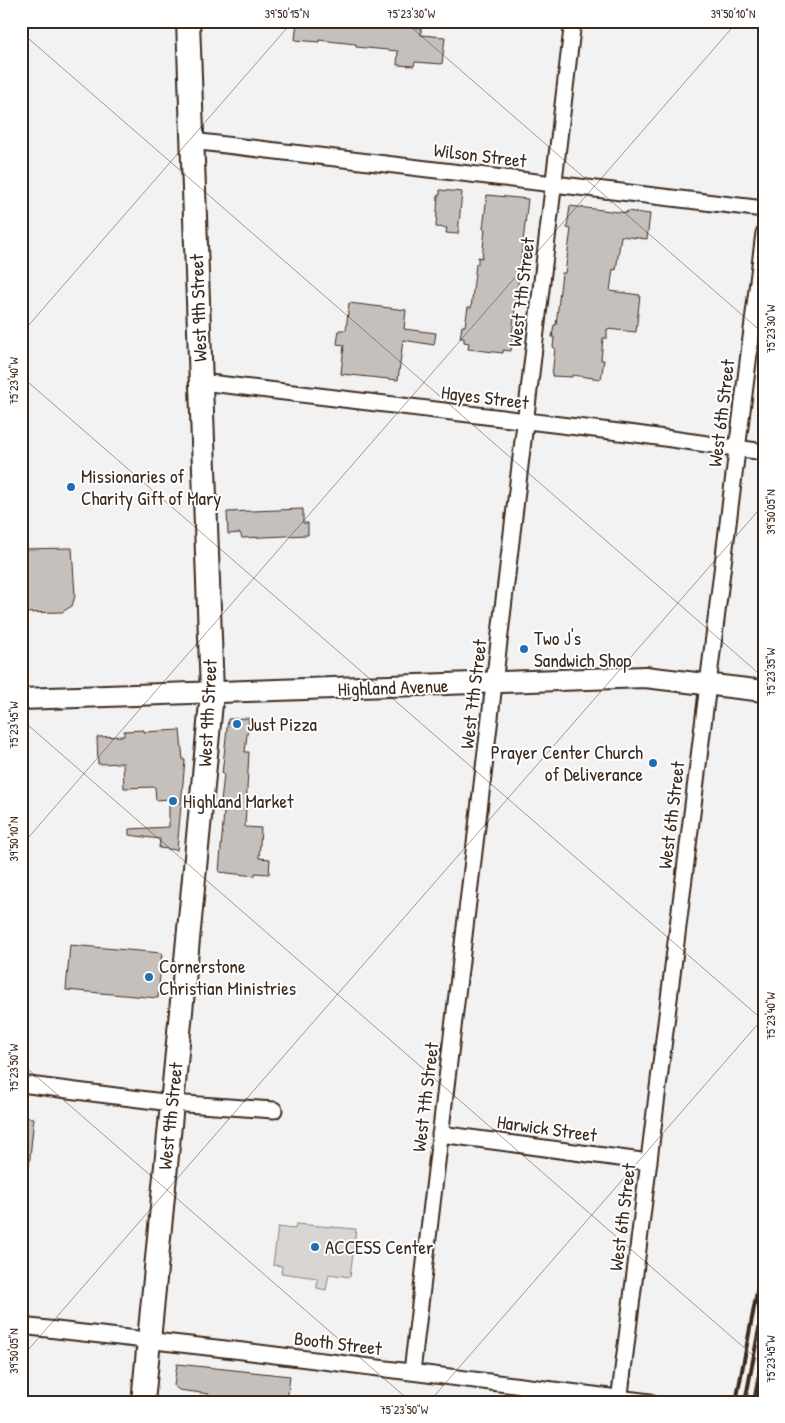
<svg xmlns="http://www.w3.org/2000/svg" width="785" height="1423" viewBox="0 0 785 1423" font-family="'Patrick Hand',sans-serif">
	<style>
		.green { fill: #d8d5d2; stroke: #8a8078 }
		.building { fill: #c6c0bd; stroke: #3b2a1e }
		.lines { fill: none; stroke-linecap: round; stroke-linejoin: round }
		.street-casing { stroke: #3b2a1e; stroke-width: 19 }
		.secondary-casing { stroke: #3b2a1e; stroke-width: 24 }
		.primary-casing { stroke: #3b2a1e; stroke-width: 26 }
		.street { stroke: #fff; stroke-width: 15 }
		.secondary { stroke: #fff; stroke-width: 20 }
		.primary { stroke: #fff; stroke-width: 22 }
		.rail { stroke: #3b2a1e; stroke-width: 4 }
		.ticks { fill: none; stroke: #3b2a1e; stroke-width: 1; stroke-opacity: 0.45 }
		.poi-dot { fill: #1f6fb2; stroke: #fff; stroke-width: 2 }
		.labels { text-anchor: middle; stroke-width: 4; stroke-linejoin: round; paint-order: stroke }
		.street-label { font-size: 19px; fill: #3b2a1e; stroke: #fff }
		.poi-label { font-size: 19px; fill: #3b2a1e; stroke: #fff; text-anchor: start }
		.neatline { fill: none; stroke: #3b2a1e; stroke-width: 2 }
		.ticks-label { font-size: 12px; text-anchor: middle; fill: #3b2a1e }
	</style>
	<rect width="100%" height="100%" fill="#f3f2f2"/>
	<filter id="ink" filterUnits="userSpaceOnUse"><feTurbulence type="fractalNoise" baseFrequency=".02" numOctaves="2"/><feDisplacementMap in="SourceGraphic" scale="10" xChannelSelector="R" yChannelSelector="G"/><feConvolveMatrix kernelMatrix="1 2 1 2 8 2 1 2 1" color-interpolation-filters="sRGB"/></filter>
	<g filter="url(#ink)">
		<!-- green -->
		<path class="green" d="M 296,1224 L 356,1229 L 350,1277 L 329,1274 L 326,1290 L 317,1288 L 317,1278 L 281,1273 L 282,1266 L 273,1265 L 278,1227 L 295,1229 Z"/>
		<!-- building -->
		<path class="building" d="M 297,21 L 352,21 L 421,28 L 421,35 L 445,37 L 442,64 L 415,62 L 414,66 L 397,65 L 398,51 L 356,47 L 356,44 L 319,40 L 319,42 L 295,40 Z
			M 440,190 L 462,192 L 458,234 L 446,233 L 447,228 L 436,227 L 438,195 L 440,195 Z
			M 487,195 L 528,199 L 512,335 L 513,335 L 511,351 L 503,350 L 503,353 L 468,349 L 469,343 L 464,342 L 464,338 L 460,338 L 462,326 L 465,326 L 468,307 L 471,308 L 476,264 L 478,264 L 478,257 L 482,258 L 485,229 L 483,229 Z
			M 570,206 L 627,213 L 627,211 L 650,214 L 647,239 L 621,236 L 616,270 L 613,269 L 610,291 L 640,295 L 636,332 L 607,329 L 607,338 L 603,338 L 601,360 L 604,360 L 601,379 L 572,375 L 572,377 L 552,376 L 555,348 L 553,348 L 554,337 L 552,337 L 554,325 L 556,325 L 562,273 L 565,273 L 571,229 L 567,228 Z
			M 349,303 L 406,310 L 404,329 L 436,333 L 434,345 L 403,340 L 398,380 L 341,374 L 344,345 L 337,344 L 339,330 L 346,330 Z
			M 303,509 L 303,523 L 308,523 L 308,535 L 242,538 L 240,533 L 228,534 L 227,512 Z
			M 72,548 L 75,596 L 72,606 L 62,612 L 21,613 L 21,549 Z
			M 249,718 L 245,752 L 249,752 L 245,827 L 261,828 L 259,858 L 270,859 L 269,874 L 255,873 L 255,876 L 219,872 L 224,812 L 220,812 L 224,774 L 222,774 L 228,719 Z
			M 144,730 L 144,732 L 180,730 L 183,760 L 185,760 L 177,850 L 159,848 L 160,839 L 129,835 L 129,829 L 169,827 L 169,799 L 156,800 L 155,787 L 124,788 L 123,763 L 98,764 L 97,737 L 124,736 L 124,731 Z
			M 70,945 L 162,953 L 158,998 L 66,990 Z
			M 21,1117 L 34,1118 L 29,1167 L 21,1167 Z
			M 177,1364 L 290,1376 L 287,1402 L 208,1402 L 209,1394 L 179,1390 L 174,1386 Z"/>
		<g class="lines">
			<defs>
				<path id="street" d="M 192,141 L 764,209
					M 201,382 L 636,434 L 764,452
					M 21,1084 L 171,1103 L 274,1110
					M 440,1134 L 649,1162
					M 21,1326 L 243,1351 L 650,1402
					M 412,1372 L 573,21
					M 619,1402 L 764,233"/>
				<path id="secondary" d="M 21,699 L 645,677 L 764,691"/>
				<path id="primary" d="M 143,1402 L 212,693 L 188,21"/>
			</defs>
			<!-- street casing -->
			<use href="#street" class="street-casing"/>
			<!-- secondary casing -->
			<use href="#secondary" class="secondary-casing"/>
			<!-- primary casing -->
			<use href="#primary" class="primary-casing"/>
			<!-- street -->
			<use href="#street" class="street"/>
			<!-- secondary -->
			<use href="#secondary" class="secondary"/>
			<!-- primary -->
			<use href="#primary" class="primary"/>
			<!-- rail -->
			<path class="rail" d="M 736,1402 L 764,1255
				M 745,1402 L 764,1303
				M 754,1402 L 764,1348
				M 762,1402 L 764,1392"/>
		</g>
	</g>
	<!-- ticks -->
	<path class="ticks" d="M 404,21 L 764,334M 21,32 L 764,678M 21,334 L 293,21M 21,376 L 764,1021M 21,719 L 764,1365M 21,846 L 738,21M 21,1063 L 411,1402M 21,1358 L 764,504M 429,1402 L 764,1017"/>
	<!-- markers -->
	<g class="poi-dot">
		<circle cx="71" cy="487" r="5"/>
		<circle cx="524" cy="649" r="5"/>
		<circle cx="237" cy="724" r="5"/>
		<circle cx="653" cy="763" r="5"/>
		<circle cx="173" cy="801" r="5"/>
		<circle cx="149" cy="977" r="5"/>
		<circle cx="315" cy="1247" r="5"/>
	</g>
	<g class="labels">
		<!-- street labels -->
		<g class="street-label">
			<text transform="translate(480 155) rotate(7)" y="7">Wilson Street</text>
			<text transform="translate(521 292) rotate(-83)" y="7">West 7th Street</text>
			<text transform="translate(198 308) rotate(-92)" y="7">West 9th Street</text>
			<text transform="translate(485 397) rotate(7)" y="7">Hayes Street</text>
			<text transform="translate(721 413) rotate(-83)" y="7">West 6th Street</text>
			<text transform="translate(393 687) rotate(-2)" y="7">Highland Avenue</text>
			<text transform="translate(473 694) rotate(-83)" y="7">West 7th Street</text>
			<text transform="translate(207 713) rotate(-87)" y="7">West 9th Street</text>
			<text transform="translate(671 815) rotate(-83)" y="7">West 6th Street</text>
			<text transform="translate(425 1097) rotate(-83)" y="7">West 7th Street</text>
			<text transform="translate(170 1116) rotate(-84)" y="7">West 9th Street</text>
			<text transform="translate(547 1128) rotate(8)" y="7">Harwick Street</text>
			<text transform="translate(622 1217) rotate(-83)" y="7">West 6th Street</text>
			<text transform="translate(338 1343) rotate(7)" y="7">Booth Street</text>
		</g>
		<!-- poi labels -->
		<g class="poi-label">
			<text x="81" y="483">Missionaries of<tspan x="81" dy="22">Charity Gift of Mary</tspan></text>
			<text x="534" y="645">Two J's<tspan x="534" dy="22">Sandwich Shop</tspan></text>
			<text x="247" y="731">Just Pizza</text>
			<text x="643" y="759" text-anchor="end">Prayer Center Church<tspan x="643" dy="22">of Deliverance</tspan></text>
			<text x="183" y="808">Highland Market</text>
			<text x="159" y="973">Cornerstone<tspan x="159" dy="22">Christian Ministries</tspan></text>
			<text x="325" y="1254">ACCESS Center</text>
		</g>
	</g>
	<!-- margin -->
	<rect width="785" height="1423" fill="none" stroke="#fff" stroke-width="55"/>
	<rect x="28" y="28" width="730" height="1368" class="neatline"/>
	<g class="ticks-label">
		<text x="287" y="18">39°50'15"N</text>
		<text x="411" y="18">75°23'30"W</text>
		<text x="733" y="18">39°50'10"N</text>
		<text transform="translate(771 329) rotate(-90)" y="4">75°23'30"W</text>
		<text transform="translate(14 381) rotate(-90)" y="4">75°23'40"W</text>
		<text transform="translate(771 512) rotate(-90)" y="4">39°50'05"N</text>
		<text transform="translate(771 672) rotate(-90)" y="4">75°23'35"W</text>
		<text transform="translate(14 725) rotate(-90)" y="4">75°23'45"W</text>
		<text transform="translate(14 839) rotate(-90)" y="4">39°50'10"N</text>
		<text transform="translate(771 1016) rotate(-90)" y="4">75°23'40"W</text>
		<text transform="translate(14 1068) rotate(-90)" y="4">75°23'50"W</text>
		<text transform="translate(14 1351) rotate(-90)" y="4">39°50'05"N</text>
		<text transform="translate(771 1359) rotate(-90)" y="4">75°23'45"W</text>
		<text x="404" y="1414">75°23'50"W</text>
	</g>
</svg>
